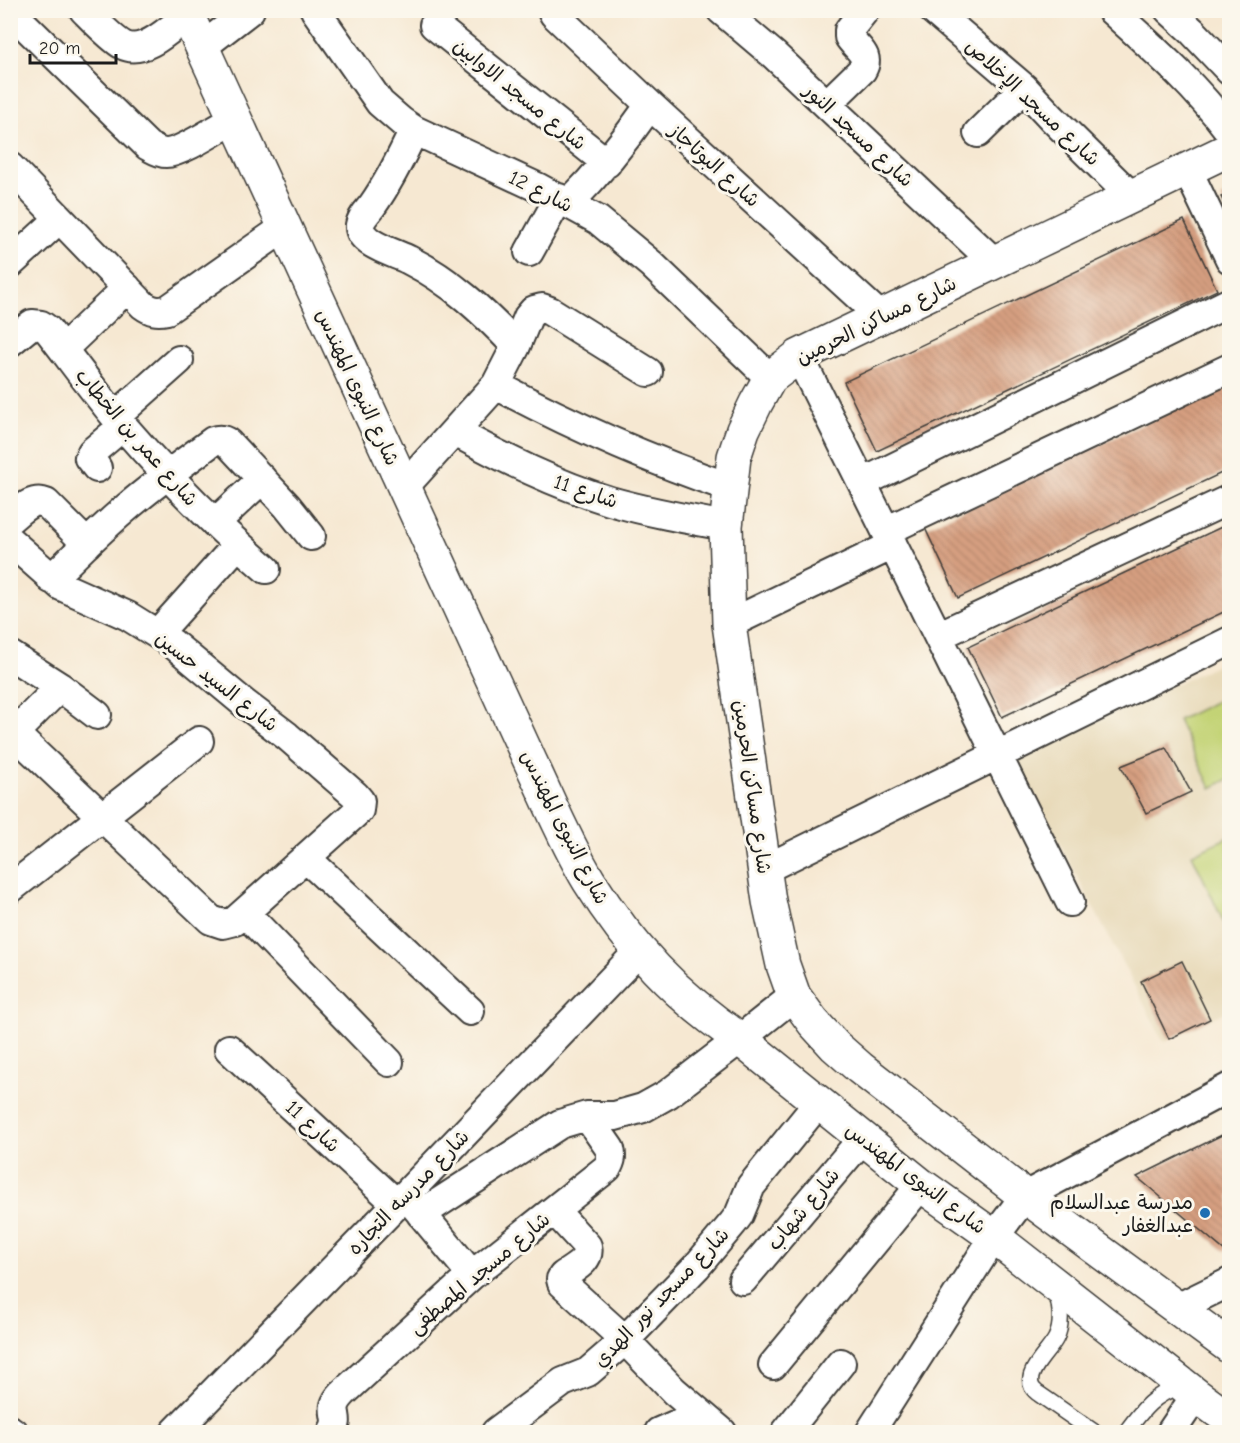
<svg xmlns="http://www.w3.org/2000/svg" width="1240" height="1443" viewBox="0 0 1240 1443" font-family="'Comic Neue','Playpen Sans Arabic',sans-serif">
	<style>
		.built { fill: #e8daba }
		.park { fill: #c3d375; stroke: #707848; stroke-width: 1.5 }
		.building { fill: url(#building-back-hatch) }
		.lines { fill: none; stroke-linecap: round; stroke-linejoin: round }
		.service-casing { stroke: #3d3b37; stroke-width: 18 }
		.minor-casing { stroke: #3d3b37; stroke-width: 32 }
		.tertiary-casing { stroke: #3d3b37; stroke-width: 36 }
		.service { stroke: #fff; stroke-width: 15 }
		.minor { stroke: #fff; stroke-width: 28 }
		.tertiary { stroke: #fff; stroke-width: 33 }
		.poi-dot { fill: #1f6fb2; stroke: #fbf7ec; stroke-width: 2 }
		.labels { text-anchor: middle; stroke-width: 6; stroke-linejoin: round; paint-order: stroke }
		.street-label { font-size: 20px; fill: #1c1c1c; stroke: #fbf7ec }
		.poi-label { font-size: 20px; fill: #1c1c1c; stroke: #fbf7ec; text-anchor: end }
	</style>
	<defs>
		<pattern id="building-back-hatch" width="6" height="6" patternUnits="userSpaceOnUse" patternTransform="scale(1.5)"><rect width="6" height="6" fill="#d69f80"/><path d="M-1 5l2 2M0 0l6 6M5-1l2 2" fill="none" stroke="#b7886e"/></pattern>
	</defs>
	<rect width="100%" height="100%" fill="#fbf7ec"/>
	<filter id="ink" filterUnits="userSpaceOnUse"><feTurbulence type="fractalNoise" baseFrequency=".0167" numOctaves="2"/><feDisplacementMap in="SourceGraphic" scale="12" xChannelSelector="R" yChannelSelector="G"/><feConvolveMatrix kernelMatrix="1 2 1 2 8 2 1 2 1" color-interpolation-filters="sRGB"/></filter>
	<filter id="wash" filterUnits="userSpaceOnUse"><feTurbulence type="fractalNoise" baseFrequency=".008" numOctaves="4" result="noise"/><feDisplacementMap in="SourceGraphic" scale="24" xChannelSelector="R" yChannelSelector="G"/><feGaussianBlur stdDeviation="1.35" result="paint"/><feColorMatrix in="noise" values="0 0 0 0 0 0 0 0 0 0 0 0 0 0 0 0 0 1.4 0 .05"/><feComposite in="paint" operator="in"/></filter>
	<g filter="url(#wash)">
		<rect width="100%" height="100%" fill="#f6e8d2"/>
		<!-- built -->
		<path class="built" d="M 1229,659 L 1229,1010 L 1164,1042 L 1016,760 Z"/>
		<!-- park -->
		<path class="park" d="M 1229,695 L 1229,779 L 1211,788 L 1178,720 Z
			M 1229,837 L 1229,934 L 1192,854 Z"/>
		<g id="blocks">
			<!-- building -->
			<path class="building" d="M 1230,194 L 1230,214 L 1221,197 Z
				M 1184,220 L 1217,290 L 877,451 L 844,382 Z
				M 1230,383 L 1230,469 L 958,598 L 925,528 Z
				M 1230,523 L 1230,609 L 1002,717 L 968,647 Z
				M 1166,748 L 1191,792 L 1146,813 L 1121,766 Z
				M 1182,961 L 1210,1019 L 1169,1039 L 1141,981 Z
				M 1230,1131 L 1230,1248 L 1225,1251 L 1137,1177 Z"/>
		</g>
	</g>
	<g filter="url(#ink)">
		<use href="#blocks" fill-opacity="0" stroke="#3d3b37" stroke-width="1.5"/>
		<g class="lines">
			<defs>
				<path id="service" d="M 1056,1291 C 1060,1305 1063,1324 1056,1338 C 1050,1351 1024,1372 1032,1387 C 1033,1389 1037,1393 1039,1394 L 1094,1432
					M 1126,1432 C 1143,1409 1153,1395 1182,1385"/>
				<path id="minor" d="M 84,10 C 94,20 112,39 123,45 C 144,56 172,27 188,15
					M 315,10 L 380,103 L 402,122 L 414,130 L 539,188 L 598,220 L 651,264 L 770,378
					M 552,10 L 554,14 L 650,105 L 881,317
					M 721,10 L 774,55 L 994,262
					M 933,10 L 1024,88 L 1052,118 L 1131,196
					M 1111,10 C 1154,49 1195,85 1230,132
					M 1169,10 L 1192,31 L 1230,71
					M 10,11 L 148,146 C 154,149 159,153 166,153 C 181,153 220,127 235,119
					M 434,25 L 607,163
					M 202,47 L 250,10
					M 827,104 L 862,70 C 871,55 857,49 849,37 L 849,30 L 865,10
					M 414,130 C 402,156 389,182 372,206 C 368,211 361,218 360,225 C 358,244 396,253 409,260 C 451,281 484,312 516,346
					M 978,133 L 1024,88
					M 10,167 L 143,305 C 151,311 157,312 167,310 L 285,227
					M 1187,169 L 1230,259
					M 568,204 C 599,173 625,141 650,105
					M 529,252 L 559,198
					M 10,264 L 59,219
					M 10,342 L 32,324 L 41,325 L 48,330 C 73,362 97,396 124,427 C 168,478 215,525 266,569
					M 63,349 L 127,288
					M 799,356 L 1070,902
					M 496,385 C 573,426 647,459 729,487
					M 115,417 L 179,360
					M 455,432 C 505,459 555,484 610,501 C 648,512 687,519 726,526
					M 97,468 L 89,458 L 92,452 L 123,426
					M 862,483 L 1230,302
					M 404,487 L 496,385 L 516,346 L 528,317 L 534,310 L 542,308 L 550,311 L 648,372
					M 10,519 C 21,510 32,497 46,503 L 87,544
					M 215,523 L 262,479
					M 886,531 L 1230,368
					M 10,541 L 61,586 L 128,616 L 173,644 L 245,704 L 287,736 L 355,795 L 360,801 L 359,810 L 235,921 L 223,924 L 211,920 L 20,739 L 19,732 L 22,725 L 60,687
					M 51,579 C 75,555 99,531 125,509 C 153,485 183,463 213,441 C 219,439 223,439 228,443 L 287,506 L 311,536
					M 729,624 L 893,545
					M 158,633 L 238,544
					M 938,636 L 1230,499
					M 10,655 L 60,687 L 97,715
					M 306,858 L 470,1011
					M 765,869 L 1230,641
					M 10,889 L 199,741
					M 245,913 L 389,1062
					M 229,1049 L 397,1204
					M 409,1199 L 472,1275
					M 554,1210 L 587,1246 C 591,1261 574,1268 563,1276 L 561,1279 L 562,1283 L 625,1340 L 674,1391 L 722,1432
					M 421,1214 L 560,1124 L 587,1116 L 615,1116 L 643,1108 L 668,1094 L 740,1039 L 794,996
					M 743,1280 L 863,1138
					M 1177,1308 L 1230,1282
					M 773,1365 L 921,1185
					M 10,1430 L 13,1432
					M 175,1432 L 397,1204 L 639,951
					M 332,1432 C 343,1415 325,1412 343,1393 L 472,1275 L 607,1168 C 611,1161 612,1157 610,1149 L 587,1116
					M 496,1432 L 563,1382 L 588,1372 L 625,1340 L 697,1266 L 733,1223 L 739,1215 L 751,1186 L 819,1102
					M 659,1432 L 700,1414
					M 786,1432 L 841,1363
					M 870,1432 L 994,1237 L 1025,1196 L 1230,1087
					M 1171,1432 L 1196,1395"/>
				<path id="tertiary" d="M 185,10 L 530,761 C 549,801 566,843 589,881 C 630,947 676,996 740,1039 L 921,1185 L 994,1237 L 1196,1395 L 1230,1420
					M 1230,149 L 799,356 L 770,378 L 756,403 L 743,430 L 734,457 L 726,526 L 729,624 L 769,901 L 783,965 L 794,996 L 813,1022 L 835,1046 L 860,1068 L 1025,1196 L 1230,1347"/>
			</defs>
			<!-- service casing -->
			<use href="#service" class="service-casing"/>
			<!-- minor casing -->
			<use href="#minor" class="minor-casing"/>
			<!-- tertiary casing -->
			<use href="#tertiary" class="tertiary-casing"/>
			<!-- service -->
			<use href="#service" class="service"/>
			<!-- minor -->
			<use href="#minor" class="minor"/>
			<!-- tertiary -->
			<use href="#tertiary" class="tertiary"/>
		</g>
	</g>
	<!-- markers -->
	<circle class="poi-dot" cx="1205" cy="1213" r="6"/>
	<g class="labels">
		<!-- street labels -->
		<g class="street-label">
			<text transform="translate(520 94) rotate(39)" y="7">شارع مسجد الاوابين</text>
			<text transform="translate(1033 102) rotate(43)" y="7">شارع مسجد الإخلاص</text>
			<text transform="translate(859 135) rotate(43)" y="7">شارع مسجد النور</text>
			<text transform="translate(715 165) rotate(42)" y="7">شارع البوتاجاز</text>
			<text transform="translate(541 191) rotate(27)" y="7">شارع 12</text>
			<text transform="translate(876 320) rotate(-26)" y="7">شارع مساكن الحرمين</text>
			<text transform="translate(358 387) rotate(65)" y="7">شارع النبوى المهندس</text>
			<text transform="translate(137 437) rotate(49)" y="7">شارع عمر بن الخطاب</text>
			<text transform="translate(586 491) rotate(19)" y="7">شارع 11</text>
			<text transform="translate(217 681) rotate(38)" y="7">شارع السيد حسين</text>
			<text transform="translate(753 787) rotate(82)" y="7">شارع مساكن الحرمين</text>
			<text transform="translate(565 827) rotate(63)" y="7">شارع النبوى المهندس</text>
			<text transform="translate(313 1126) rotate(43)" y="7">شارع 11</text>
			<text transform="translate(916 1178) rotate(37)" y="7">شارع النبوى المهندس</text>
			<text transform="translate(408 1192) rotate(-46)" y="7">شارع مدرسه التجاره</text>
			<text transform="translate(803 1209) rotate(-50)" y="7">شارع شهاب</text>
			<text transform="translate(479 1273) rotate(-40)" y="7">شارع مسجد المصطفى</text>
			<text transform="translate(661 1297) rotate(-46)" y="7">شارع مسجد نور الهدي</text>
		</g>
		<!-- poi labels -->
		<g class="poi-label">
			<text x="1193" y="1209">مدرسة عبدالسلام<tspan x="1193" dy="23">عبدالغفار</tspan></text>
		</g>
	</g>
	<!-- margin -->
	<rect width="1240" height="1443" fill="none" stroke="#fbf7ec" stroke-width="36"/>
	<!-- scale -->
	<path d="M30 54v9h86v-9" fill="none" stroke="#1c1c1c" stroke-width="3"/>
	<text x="39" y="54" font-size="18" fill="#1c1c1c" stroke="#fbf7ec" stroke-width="4.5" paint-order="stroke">20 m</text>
</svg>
